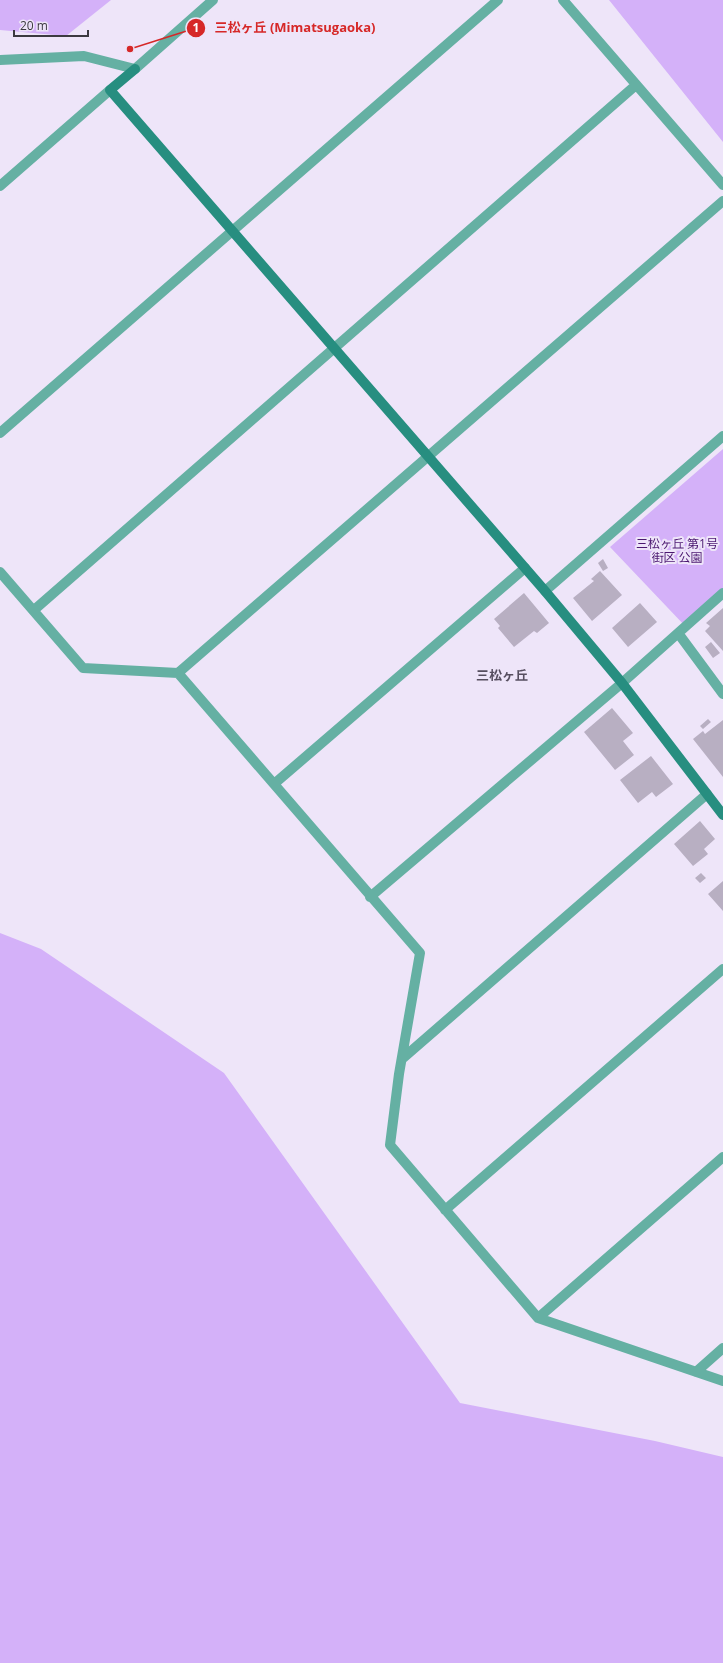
<svg xmlns="http://www.w3.org/2000/svg" width="723" height="1663" viewBox="0 0 723 1663" font-family="'Open Sans','Noto Sans JP',sans-serif">
	<style>
		.green { fill: #d4b1f9 }
		.building { fill: #b8afc2 }
		.lines { fill: none; stroke-linecap: round; stroke-linejoin: round }
		.street { stroke: #65b0a3; stroke-width: 10 }
		.secondary { stroke: #278e80; stroke-width: 10 }
		.labels { text-anchor: middle; stroke-width: 4; stroke-linejoin: round; paint-order: stroke }
		.park-label { font-size: 12px; fill: #4b1870; stroke: #eee5f9 }
		.neighbourhood-label { font-size: 13px; font-weight: bold; fill: #564e5f; stroke: #eee5f9 }
		.leader { fill: none; stroke: #d62828; stroke-width: 1.5 }
		.callout-dot { fill: #d62828; stroke: #eee5f9; stroke-width: 1.5 }
		.mark-label { font-size: 12px; text-anchor: middle; font-weight: bold; fill: #fff }
		.callout-label { font-size: 13px; text-anchor: middle; font-weight: bold; fill: #d62828; stroke: #eee5f9; stroke-width: 4; stroke-linejoin: round; paint-order: stroke }
	</style>
	<rect width="100%" height="100%" fill="#eee5f9"/>
	<!-- green -->
	<path class="green" d="M 0,0 L 111,0 L 66,36 L 0,30 Z
		M 609,0 L 723,0 L 723,142 Z
		M 723,449 L 723,593 L 686,627 L 610,547 Z
		M 0,933 L 41,949 L 224,1073 L 460,1403 L 655,1441 L 723,1457 L 723,1663 L 0,1663 Z"/>
	<!-- building -->
	<path class="building" d="M 603,559 L 608,568 L 603,571 L 598,563 Z
		M 600,571 L 622,595 L 592,621 L 573,598 L 594,581 L 591,579 Z
		M 524,593 L 549,623 L 537,633 L 534,631 L 514,647 L 498,628 L 500,626 L 494,619 Z
		M 640,603 L 657,622 L 628,647 L 612,628 Z
		M 723,608 L 723,651 L 705,631 L 710,626 L 706,623 Z
		M 711,642 L 720,653 L 713,658 L 705,647 Z
		M 612,708 L 633,733 L 623,741 L 634,755 L 615,770 L 584,732 Z
		M 708,719 L 711,722 L 703,729 L 700,726 Z
		M 723,720 L 723,777 L 693,739 L 703,731 L 705,734 Z
		M 651,756 L 673,784 L 656,797 L 652,792 L 638,803 L 620,780 Z
		M 700,821 L 715,839 L 704,849 L 708,854 L 693,866 L 674,844 Z
		M 701,873 L 706,878 L 700,883 L 695,878 Z
		M 723,881 L 723,911 L 708,894 Z"/>
	<g class="lines">
		<!-- street -->
		<path class="street" d="M 563,0 L 723,185
			M 0,60 L 84,56 L 135,69 L 213,0
			M 0,186 L 110,90
			M 0,433 L 498,0
			M 0,572 L 83,668 L 178,673 L 420,953 L 399,1074 L 390,1145 L 538,1318 L 723,1381
			M 545,591 L 723,436
			M 34,610 L 636,85
			M 678,633 L 723,694
			M 178,673 L 723,201
			M 274,784 L 525,568
			M 370,897 L 622,683 L 723,593
			M 402,1059 L 707,794
			M 445,1210 L 723,969
			M 538,1318 L 723,1157
			M 696,1372 L 723,1348"/>
		<!-- secondary -->
		<path class="secondary" d="M 135,69 L 110,90 L 545,591 L 622,683 L 723,815"/>
	</g>
	<g class="labels">
		<!-- park labels -->
		<g class="park-label">
			<text x="677" y="548">三松ヶ丘 第1号<tspan x="677" dy="14">街区 公園</tspan></text>
		</g>
		<!-- neighbourhood labels -->
		<g class="neighbourhood-label">
			<text x="502" y="680">三松ヶ丘</text>
		</g>
	</g>
	<!-- callouts -->
	<path class="leader" d="M130 49L196 28"/>
	<g class="callout-dot">
		<circle cx="130" cy="49" r="4"/>
		<circle cx="196" cy="28" r="10"/>
	</g>
	<g class="mark-label">
		<text x="196" y="32">1</text>
	</g>
	<g class="callout-label">
		<text x="295" y="32">三松ヶ丘 (Mimatsugaoka)</text>
	</g>
	<!-- scale -->
	<path d="M14 30v6h74v-6" fill="none" stroke="#3c3941" stroke-width="2"/>
	<text x="20" y="30" font-size="12" fill="#3c3941" stroke="#eee5f9" stroke-width="3" paint-order="stroke">20 m</text>
</svg>
